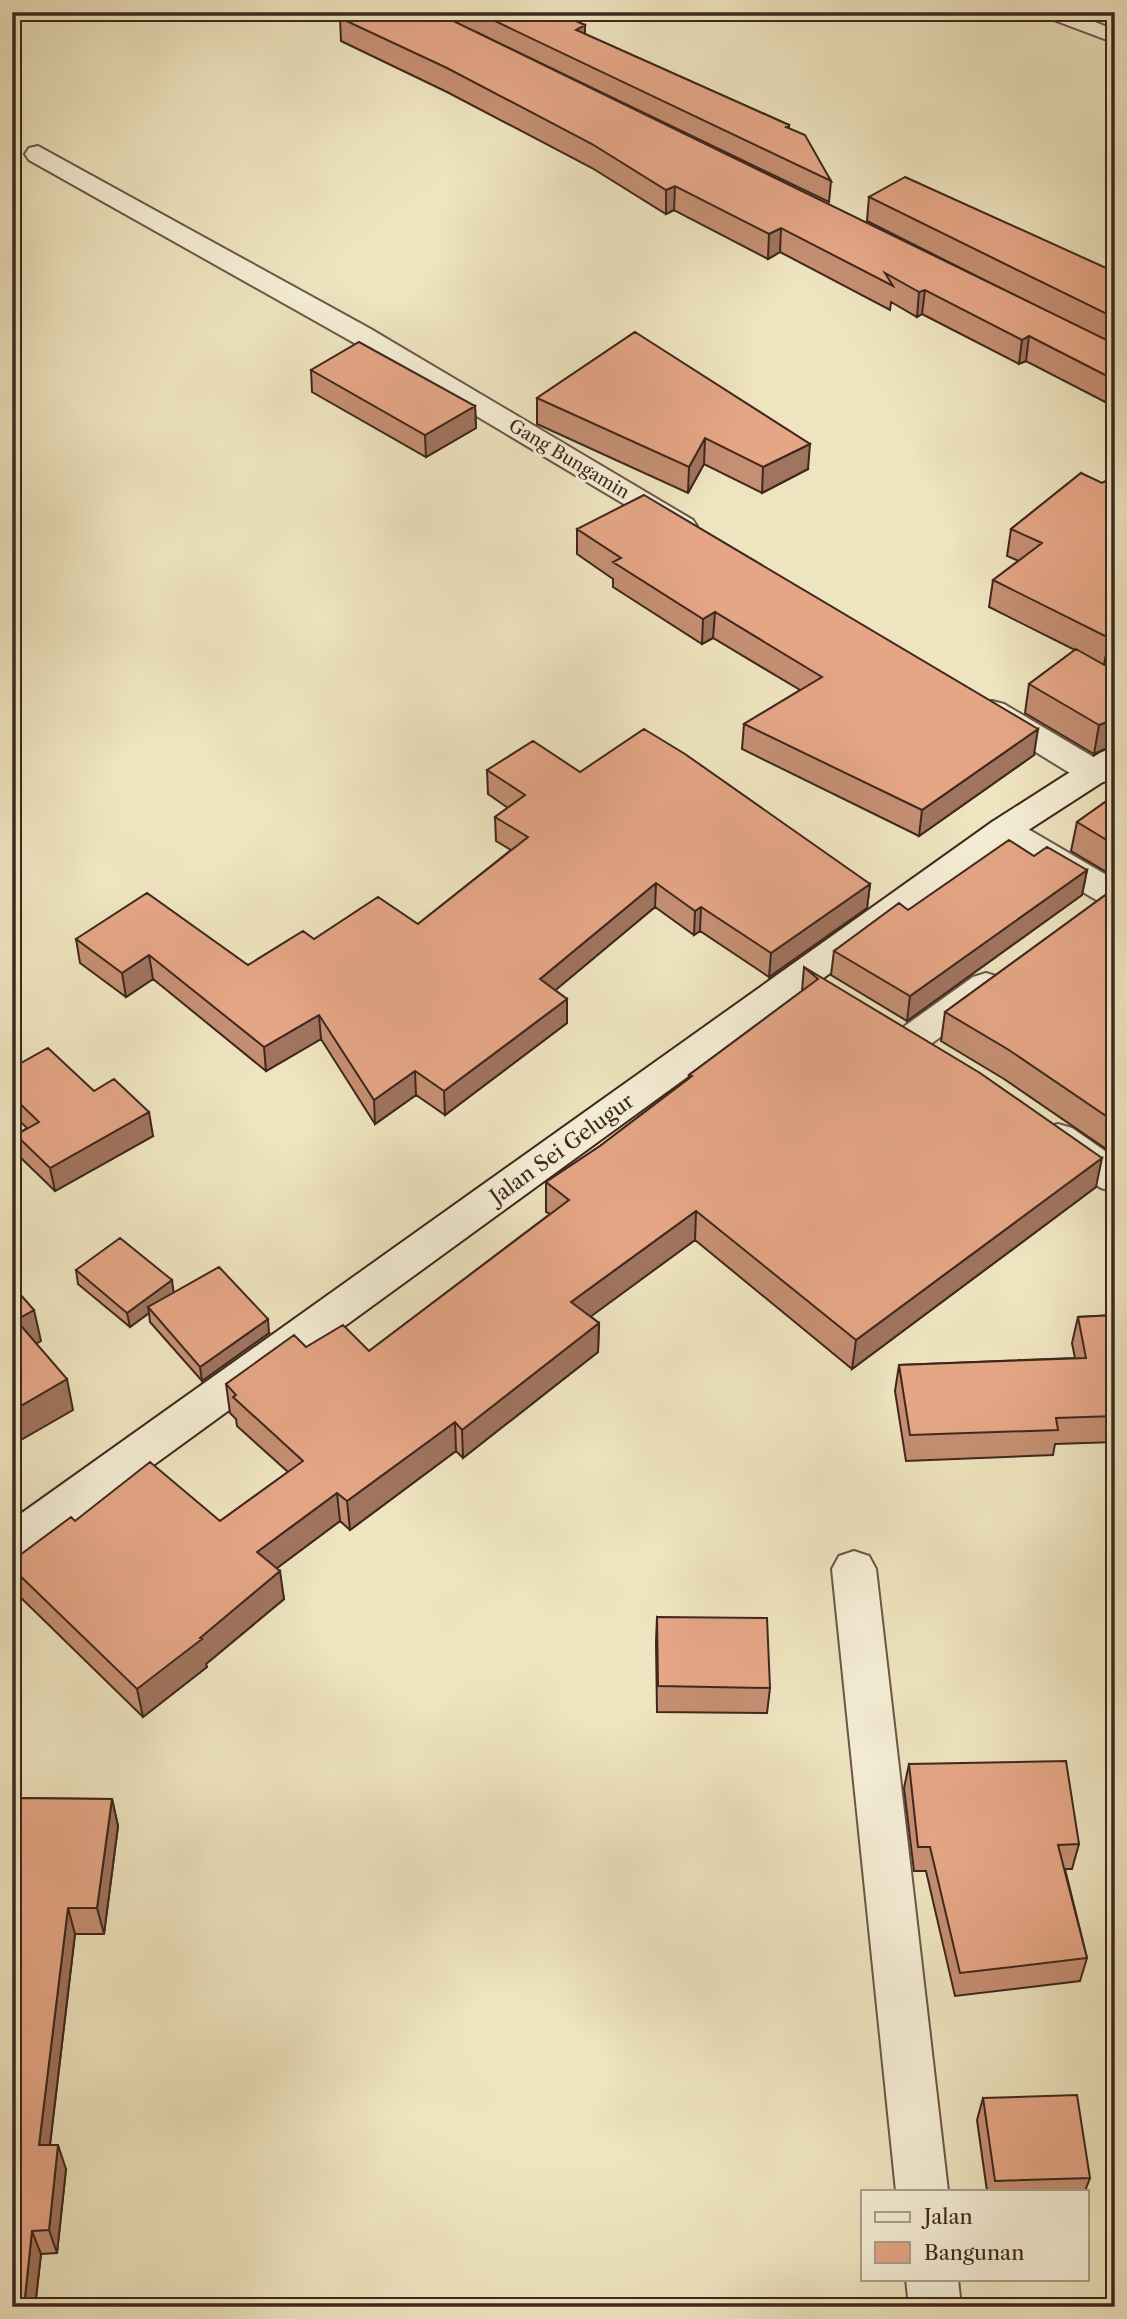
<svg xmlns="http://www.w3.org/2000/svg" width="1127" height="2319" viewBox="0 0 1127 2319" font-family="'Libre Caslon Text',serif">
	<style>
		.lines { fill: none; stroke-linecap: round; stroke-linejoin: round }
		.service-casing { stroke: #6b5646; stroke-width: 4 }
		.minor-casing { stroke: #6b5646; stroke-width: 4 }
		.secondary-casing { stroke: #3f271e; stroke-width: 4 }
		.service { fill: #f4edd5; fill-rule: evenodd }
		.minor { fill: #f4edd5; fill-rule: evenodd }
		.secondary { fill: #f4edd5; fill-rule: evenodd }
		.wall { fill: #c58f73; stroke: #3f271e; stroke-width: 2 }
		.shaded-wall { fill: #a0745e; stroke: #3f271e; stroke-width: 2 }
		.building { fill: #e5a686; stroke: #3f271e; stroke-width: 2 }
		.labels { text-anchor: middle; stroke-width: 6; stroke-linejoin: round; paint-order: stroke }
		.far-street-label { font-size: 18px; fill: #3f271e; stroke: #f4edd5 }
		.street-label { font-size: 21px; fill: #3f271e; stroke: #f4edd5 }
	</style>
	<rect width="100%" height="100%" fill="#eee4bf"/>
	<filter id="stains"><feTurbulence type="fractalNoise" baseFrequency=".00286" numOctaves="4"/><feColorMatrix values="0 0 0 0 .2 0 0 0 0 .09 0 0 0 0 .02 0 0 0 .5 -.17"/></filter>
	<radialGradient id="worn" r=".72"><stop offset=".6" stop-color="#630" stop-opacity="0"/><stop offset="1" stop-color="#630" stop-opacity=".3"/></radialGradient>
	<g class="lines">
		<defs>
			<path id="service" d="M 1040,12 L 1070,12 L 1115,30 L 1115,43 L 1043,16 Z"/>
			<path id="minor" d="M 38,146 L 369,328 L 693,520 L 697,526 L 693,532 L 682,535 L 671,532 L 349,340 L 29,160 L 25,154 L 29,148 Z
				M 992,701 L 1004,704 L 1107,765 L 1112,773 L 1107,781 L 1095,784 L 1083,781 L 980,718 L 976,711 L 980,704 Z
				M 1004,819 L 1016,822 L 1115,880 L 1115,908 L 1103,904 L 992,838 L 987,830 L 992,822 Z
				M 986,973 L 999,977 L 1004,986 L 999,995 L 921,1051 L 908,1055 L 895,1051 L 889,1042 L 895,1033 L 973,977 Z
				M 1058,1124 L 1072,1128 L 1115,1158 L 1115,1192 L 1101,1188 L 1044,1148 L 1039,1138 L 1044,1128 Z
				M 854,1551 L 869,1556 L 876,1569 L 948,2191 L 896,2191 L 832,1569 L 839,1556 Z
				M 906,2279 L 958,2279 L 961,2307 L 909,2307 Z"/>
			<path id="secondary" d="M 1115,748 L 1115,774 L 1016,838 L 27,1557 L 12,1562 L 12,1520 L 992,822 L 1103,751 Z"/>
		</defs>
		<!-- service casing -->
		<use href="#service" class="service-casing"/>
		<!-- minor casing -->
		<use href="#minor" class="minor-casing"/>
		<!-- secondary casing -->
		<use href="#secondary" class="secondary-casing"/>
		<!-- service -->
		<use href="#service" class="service"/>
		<!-- minor -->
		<use href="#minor" class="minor"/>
		<!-- secondary -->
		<use href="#secondary" class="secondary"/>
	</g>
	<!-- wall -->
	<path class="wall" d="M 352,12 L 555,12 L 585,25 L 585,34 L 789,125 L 789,128 L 831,181 L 829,202 L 474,31 L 1046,311 L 867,221 L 869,197 L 1115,272 L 1115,407 L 1026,361 L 1019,364 L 922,314 L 917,317 L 891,302 L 890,310 L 780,252 L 768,259 L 674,210 L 666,214 L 592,168 L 447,92 L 341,41 L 340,18 Z
		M 635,332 L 808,469 L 762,493 L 704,464 L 688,493 L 537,424 L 537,398 Z
		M 311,370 L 475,406 L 476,428 L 426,457 L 312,392 Z
		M 1081,473 L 1115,656 L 1104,665 L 1115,671 L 1115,746 L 1094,754 L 1025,713 L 1029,684 L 1075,650 L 989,607 L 993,580 L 1019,561 L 1007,556 L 1011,529 Z
		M 577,529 L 1034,755 L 919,836 L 742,749 L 744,724 L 800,690 L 713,638 L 702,644 L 613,587 L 613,579 L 577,554 Z
		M 1115,755 L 1115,785 L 1110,782 Z
		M 487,770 L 580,772 L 870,884 L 867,908 L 769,977 L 700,931 L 694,935 L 655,907 L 555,990 L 567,999 L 567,1023 L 445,1115 L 416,1095 L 375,1124 L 321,1039 L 266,1071 L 153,979 L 126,997 L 80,963 L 76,939 L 248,965 L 314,939 L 418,924 L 511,850 L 496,841 L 495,817 L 508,808 L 488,794 Z
		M 1115,795 L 1115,877 L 1071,851 L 1077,822 Z
		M 1034,856 L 1087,870 L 1082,895 L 907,1021 L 831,975 L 834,951 L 908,910 Z
		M 1115,888 L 1115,1155 L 1004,1079 L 941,1041 L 945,1012 Z
		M 804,967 L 1096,1187 L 852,1369 L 695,1240 L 590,1316 L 599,1323 L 598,1352 L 463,1458 L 456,1451 L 350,1530 L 340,1521 L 277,1568 L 284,1599 L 206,1664 L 207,1667 L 143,1717 L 15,1592 L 12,1580 L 12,1561 L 75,1521 L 220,1521 L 288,1472 L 237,1426 L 236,1419 L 230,1413 L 226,1384 L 306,1347 L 369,1351 L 550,1214 L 546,1212 L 546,1182 L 600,1146 L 689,1078 L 689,1075 L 802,991 Z
		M 12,1068 L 94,1091 L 153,1136 L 55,1191 L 21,1158 L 16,1135 L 27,1128 L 12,1114 Z
		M 76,1270 L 174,1293 L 269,1333 L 202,1381 L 150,1322 L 149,1313 L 130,1327 L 78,1284 Z
		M 1115,1315 L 1115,1442 L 1055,1444 L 1053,1455 L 906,1461 L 895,1391 L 899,1365 L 1075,1358 L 1072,1343 L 1078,1317 Z
		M 657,1617 L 770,1688 L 767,1713 L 657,1712 L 656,1642 Z
		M 909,1764 L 1079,1844 L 1072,1869 L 1065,1869 L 1087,1958 L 1080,1981 L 955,1996 L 926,1871 L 914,1871 L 904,1788 Z
		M 12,1798 L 112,1799 L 118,1826 L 104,1934 L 75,1934 L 50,2145 L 66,2169 L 57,2253 L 41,2254 L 35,2307 L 12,2307 Z
		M 983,2098 L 1090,2178 L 1085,2191 L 987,2191 L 977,2120 Z"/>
	<!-- shaded-wall -->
	<path class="shaded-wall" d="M 585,25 L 585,45 L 576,30 Z
		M 675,186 L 674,210 L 666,214 L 666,190 Z
		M 781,228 L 780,252 L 768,259 L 769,234 Z
		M 925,290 L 922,314 L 917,317 L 919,292 Z
		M 1029,336 L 1026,361 L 1019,364 L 1022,340 Z
		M 475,406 L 476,428 L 426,457 L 425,435 Z
		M 705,438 L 704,464 L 688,493 L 689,467 Z
		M 810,444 L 808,469 L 762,493 L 763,467 Z
		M 715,612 L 713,638 L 702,644 L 703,619 Z
		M 1115,633 L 1115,656 L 1104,665 L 1109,638 Z
		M 1115,719 L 1114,745 L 1094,754 L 1099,725 Z
		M 1038,729 L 1034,755 L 919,836 L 922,810 Z
		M 1087,870 L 1082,895 L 907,1021 L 910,996 Z
		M 656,883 L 655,907 L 540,1003 L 540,979 Z
		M 870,884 L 867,908 L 769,977 L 771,953 Z
		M 701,907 L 700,931 L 694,935 L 695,911 Z
		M 149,955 L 153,979 L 126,997 L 122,973 Z
		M 567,999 L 567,1023 L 445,1115 L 444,1091 Z
		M 319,1015 L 321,1039 L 266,1071 L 264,1047 Z
		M 415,1071 L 416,1095 L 375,1124 L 374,1100 Z
		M 149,1112 L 153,1136 L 55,1191 L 50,1168 Z
		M 1102,1158 L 1096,1187 L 852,1369 L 856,1340 Z
		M 696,1211 L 695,1240 L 571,1331 L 571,1302 Z
		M 172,1280 L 174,1295 L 148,1307 L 149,1313 L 130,1327 L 127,1313 Z
		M 34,1310 L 41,1341 L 23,1351 L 16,1320 Z
		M 268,1319 L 269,1333 L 202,1381 L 200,1367 Z
		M 599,1323 L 598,1352 L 463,1458 L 462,1430 Z
		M 67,1379 L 73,1410 L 12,1445 L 12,1411 Z
		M 455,1422 L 456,1451 L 350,1530 L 347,1501 Z
		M 337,1493 L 340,1521 L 261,1580 L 257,1552 Z
		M 280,1571 L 284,1599 L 206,1664 L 207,1667 L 143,1717 L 137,1689 Z
		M 112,1799 L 118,1826 L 104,1934 L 97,1908 Z
		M 68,1908 L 75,1934 L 47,2169 L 39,2145 Z
		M 58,2145 L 66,2169 L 57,2253 L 49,2230 Z
		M 32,2231 L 41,2254 L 35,2307 L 24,2307 Z"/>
	<!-- building -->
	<path class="building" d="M 352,12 L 435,12 L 1115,344 L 1115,380 L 1029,336 L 1022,340 L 925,290 L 919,292 L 885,273 L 893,286 L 781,228 L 769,234 L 675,186 L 666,190 L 592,144 L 447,68 L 340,18 Z
		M 476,12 L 555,12 L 585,25 L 576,30 L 789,125 L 786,127 L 805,135 L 831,181 Z
		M 905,177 L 1115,272 L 1115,318 L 869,197 Z
		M 635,332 L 810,444 L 763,467 L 705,438 L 689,467 L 537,398 Z
		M 359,342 L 475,406 L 425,435 L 311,370 Z
		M 1081,473 L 1102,483 L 1115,476 L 1115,633 L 1109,638 L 993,580 L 1042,543 L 1011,529 Z
		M 644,495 L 1038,729 L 922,810 L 744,724 L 822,677 L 715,612 L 703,619 L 613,562 L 621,558 L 577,529 Z
		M 1076,649 L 1115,671 L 1115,719 L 1099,725 L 1029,684 Z
		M 644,729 L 685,754 L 870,884 L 771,953 L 701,907 L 695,911 L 656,883 L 540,979 L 567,999 L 444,1091 L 415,1071 L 374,1100 L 319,1015 L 264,1047 L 149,955 L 122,973 L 76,939 L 147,893 L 248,965 L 303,931 L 314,939 L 378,897 L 418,924 L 528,837 L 495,817 L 525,795 L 487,770 L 533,741 L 580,772 Z
		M 1115,795 L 1115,845 L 1077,822 Z
		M 1009,840 L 1034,856 L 1047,847 L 1087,870 L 910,996 L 834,951 L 899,903 L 908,910 Z
		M 1115,888 L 1115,1122 L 1009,1050 L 945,1012 Z
		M 804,967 L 980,1073 L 1102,1158 L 856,1340 L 696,1211 L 571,1302 L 599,1323 L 462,1430 L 455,1422 L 347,1501 L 337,1493 L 257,1552 L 280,1571 L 200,1638 L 202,1639 L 137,1689 L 12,1568 L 12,1561 L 71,1517 L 75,1521 L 150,1462 L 220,1521 L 303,1461 L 233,1397 L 236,1395 L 226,1384 L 294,1335 L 306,1347 L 343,1325 L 369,1351 L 569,1200 L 546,1182 L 600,1146 L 692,1076 L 689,1075 L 818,979 Z
		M 48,1048 L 94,1091 L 114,1079 L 149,1112 L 50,1168 L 16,1135 L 39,1122 L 12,1096 L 12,1068 Z
		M 120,1238 L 172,1280 L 127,1313 L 76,1270 Z
		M 219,1267 L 268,1319 L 200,1367 L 148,1307 Z
		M 12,1285 L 34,1310 L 16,1320 L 67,1379 L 12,1411 Z
		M 1115,1315 L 1115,1416 L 1056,1418 L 1058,1430 L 910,1435 L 899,1365 L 1086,1358 L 1078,1317 Z
		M 657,1617 L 767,1618 L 770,1688 L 658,1686 Z
		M 1066,1761 L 1079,1844 L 1058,1845 L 1087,1958 L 960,1973 L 930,1847 L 918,1847 L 909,1764 Z
		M 12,1798 L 112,1799 L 97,1908 L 68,1908 L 39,2145 L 58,2145 L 49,2230 L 32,2231 L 24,2307 L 12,2307 Z
		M 1077,2095 L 1090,2178 L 995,2181 L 983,2098 Z"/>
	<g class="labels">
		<!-- far-street labels -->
		<g class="far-street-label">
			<text transform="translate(569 459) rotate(31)" y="6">Gang Bungamin</text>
		</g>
		<!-- street labels -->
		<g class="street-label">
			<text transform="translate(562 1149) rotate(-36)" y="7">Jalan Sei Gelugur</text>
		</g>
	</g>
	<!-- margin -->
	<rect width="1127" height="2319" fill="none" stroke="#eee4bf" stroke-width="42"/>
	<rect x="14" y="14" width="1099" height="2291" fill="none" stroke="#3f271e" stroke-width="3.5"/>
	<rect x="21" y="21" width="1085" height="2277" fill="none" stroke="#3f271e" stroke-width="2"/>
	<!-- legend -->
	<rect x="861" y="2190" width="228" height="91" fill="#f4edd5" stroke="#ac9e8c" stroke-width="2"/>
	<rect x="875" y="2212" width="35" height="10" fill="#f4edd5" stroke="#ac9e8c" stroke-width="2"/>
	<text x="924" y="2224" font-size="21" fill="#3f271e">Jalan</text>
	<rect x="875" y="2242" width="35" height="21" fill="#e5a686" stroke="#ac9e8c" stroke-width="2"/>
	<text x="924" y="2260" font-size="21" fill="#3f271e">Bangunan</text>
	<rect width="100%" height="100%" filter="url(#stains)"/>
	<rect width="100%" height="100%" fill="url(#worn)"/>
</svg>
